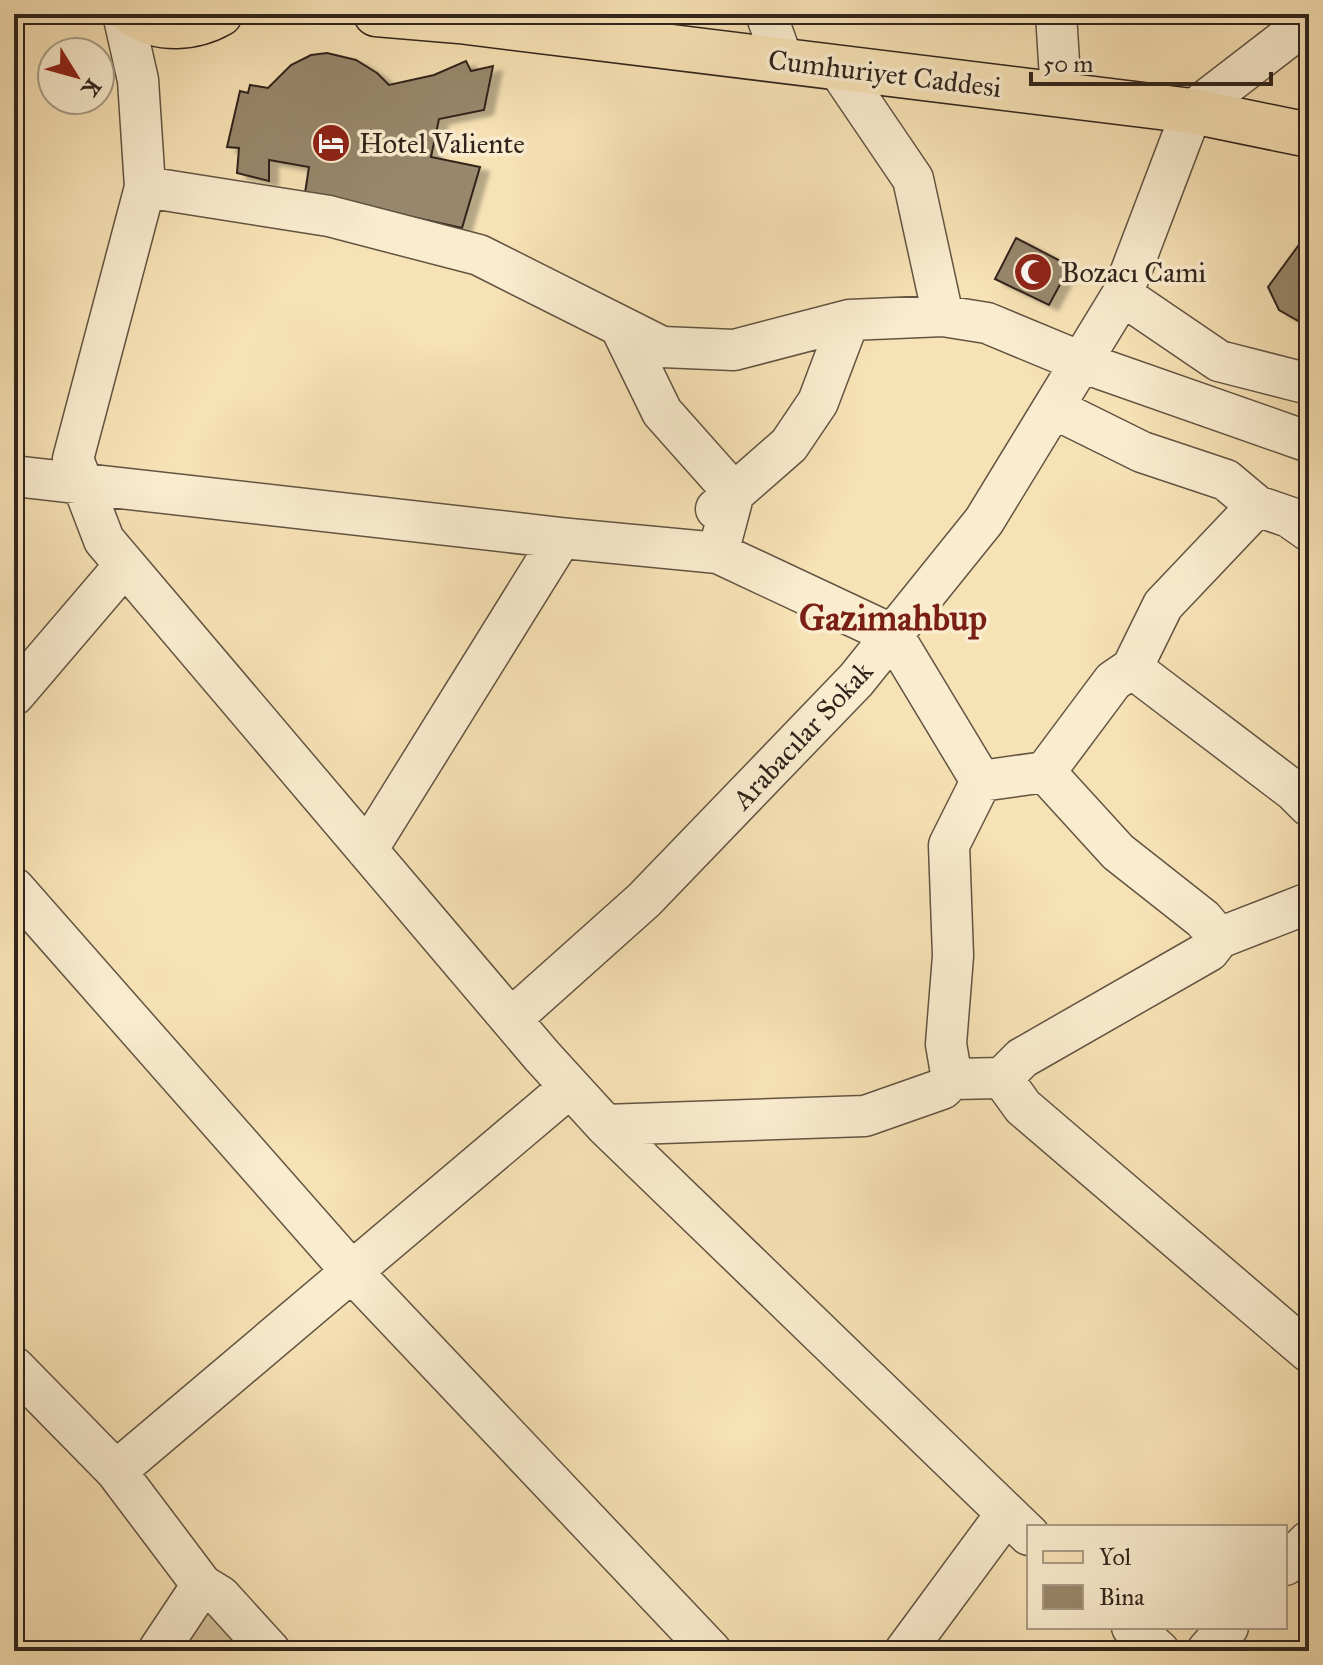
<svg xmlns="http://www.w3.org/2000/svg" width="1323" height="1665" viewBox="0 0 1323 1665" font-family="'IM FELL Great Primer',serif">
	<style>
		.park { fill: #d5c29b; stroke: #83735c; stroke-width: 2 }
		.building { fill: #98876c; stroke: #31241c; stroke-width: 2; filter: url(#shadow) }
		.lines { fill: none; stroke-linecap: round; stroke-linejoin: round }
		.minor-casing { stroke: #625442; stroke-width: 43 }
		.major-casing { stroke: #31241c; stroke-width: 47 }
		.minor { stroke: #faeccf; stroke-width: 40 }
		.major { stroke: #f7e2b5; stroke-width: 44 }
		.labels { text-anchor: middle; stroke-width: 7; stroke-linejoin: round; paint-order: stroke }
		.street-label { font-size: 28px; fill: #31241c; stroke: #faeccf }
		.poi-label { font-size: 28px; fill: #31241c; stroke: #faeccf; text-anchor: start }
		.district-label { font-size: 36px; font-weight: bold; fill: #7a1f14; stroke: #faeccf }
	</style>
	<defs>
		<filter id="shadow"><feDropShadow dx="9" dy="5" stdDeviation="2" flood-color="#0004"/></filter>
	</defs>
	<rect width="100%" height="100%" fill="#f7e2b5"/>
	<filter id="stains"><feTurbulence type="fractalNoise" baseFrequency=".0025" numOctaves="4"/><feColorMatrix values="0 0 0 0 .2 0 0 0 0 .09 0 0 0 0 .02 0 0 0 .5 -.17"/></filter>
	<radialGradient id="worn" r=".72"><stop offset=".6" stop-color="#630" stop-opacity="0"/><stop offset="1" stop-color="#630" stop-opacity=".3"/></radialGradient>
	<!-- park -->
	<path class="park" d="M 206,1598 L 254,1651 L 173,1651 Z"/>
	<!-- building -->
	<path class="building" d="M 327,53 L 356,60 L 377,73 L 389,85 L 434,75 L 466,61 L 471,71 L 493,66 L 484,110 L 439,119 L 431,157 L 480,167 L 462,228 L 305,193 L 309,167 L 269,160 L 269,181 L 237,173 L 239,148 L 227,147 L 240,91 L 248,93 L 250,85 L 268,88 L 291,65 L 311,55 Z
		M 1309,231 L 1309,327 L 1279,310 L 1268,287 Z
		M 1016,238 L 1070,266 L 1049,305 L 995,279 Z"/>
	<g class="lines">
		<defs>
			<path id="minor" d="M 123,14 L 138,80 L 145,187 L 73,459 L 104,540 L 542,1056 L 605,1125 L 1029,1535
				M 766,14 L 783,61
				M 1056,14 L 1061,94
				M 837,67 L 913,179 L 943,316
				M 145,187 L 329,216 L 479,255 L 662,347 L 734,350 L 849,320 L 943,316 L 987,323 L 1081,362 L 1309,442
				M 1122,295 L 1219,361 L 1309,384
				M 621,328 L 662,412 L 734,493 L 718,553 L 893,635 L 981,781
				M 1053,408 L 1142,452 L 1226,480 L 1257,506 L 1289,517 L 1309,531
				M 14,476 L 561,538 L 718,553
				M 716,509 L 789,445 L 818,402 L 849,320
				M 1132,668 L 1294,791 L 1309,806
				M 14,695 L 125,565
				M 1045,772 L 1118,852 L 1203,919 L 1219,938
				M 367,850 L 561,538
				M 14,888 L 353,1273 L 711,1651
				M 511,1019 L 644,900 L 856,680 L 984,521 L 1122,295 L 1192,111 L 1309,21
				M 1002,1078 L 1023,1107 L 1309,1352
				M 952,1079 L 946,1044 L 953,956 L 949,845 L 981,781 L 1045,772 L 1113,681 L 1132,668 L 1163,605 L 1257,506
				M 605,1125 L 865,1116 L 942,1089 L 952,1079 L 1002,1078 L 1022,1058 L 1209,951 L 1219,938 L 1309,903
				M 14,1367 L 116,1471 L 202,1585 L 220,1596 L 270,1651
				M 116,1471 L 570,1087
				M 1285,1565 L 1309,1541
				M 1132,1627 L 1159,1651
				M 158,1651 L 202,1585
				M 905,1651 L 1006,1514
				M 1207,1651 L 1228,1627"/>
			<path id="major" d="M 134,14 C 160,31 194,29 220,14
				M 376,14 L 459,21 L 1192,111 L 1309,135"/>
		</defs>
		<!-- minor casing -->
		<use href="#minor" class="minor-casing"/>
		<!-- major casing -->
		<use href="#major" class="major-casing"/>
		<!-- minor -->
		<use href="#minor" class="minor"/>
		<!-- major -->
		<use href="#major" class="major"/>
	</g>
	<!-- icons -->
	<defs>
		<symbol id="hotel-disc" viewBox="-11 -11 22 22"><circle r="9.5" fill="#8f2418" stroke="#faeccf"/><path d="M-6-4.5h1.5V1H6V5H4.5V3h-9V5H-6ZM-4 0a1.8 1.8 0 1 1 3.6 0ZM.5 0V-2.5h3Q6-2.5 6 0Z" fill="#fff"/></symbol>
		<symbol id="mosque-disc" viewBox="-11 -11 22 22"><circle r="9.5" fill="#8f2418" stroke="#faeccf"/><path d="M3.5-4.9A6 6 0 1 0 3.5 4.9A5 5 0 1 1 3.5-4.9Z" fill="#fff"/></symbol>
	</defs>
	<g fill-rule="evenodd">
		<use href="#hotel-disc" x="309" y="121" width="44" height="44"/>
		<use href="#mosque-disc" x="1011" y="250" width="44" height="44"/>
	</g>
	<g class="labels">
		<!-- street labels -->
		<g class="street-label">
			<text transform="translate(885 73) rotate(7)" y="10">Cumhuriyet Caddesi</text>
			<text transform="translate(802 735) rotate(-47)" y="10">Arabacılar Sokak</text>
		</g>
		<!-- poi labels -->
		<g class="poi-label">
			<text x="359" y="153">Hotel Valiente</text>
			<text x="1061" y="282">Bozacı Cami</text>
		</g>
		<!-- district labels -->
		<g class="district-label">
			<text x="893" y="630">Gazimahbup</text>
		</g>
	</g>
	<!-- margin -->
	<rect width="1323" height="1665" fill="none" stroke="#f7e2b5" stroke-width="48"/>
	<rect x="16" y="16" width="1291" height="1633" fill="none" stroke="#31241c" stroke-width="4"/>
	<rect x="24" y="24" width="1275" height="1617" fill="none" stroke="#31241c" stroke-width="2"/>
	<!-- legend -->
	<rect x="1027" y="1525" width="260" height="104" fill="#faeccf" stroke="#aa9c87" stroke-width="2"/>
	<rect x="1043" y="1551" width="40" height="12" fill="#f7e2b5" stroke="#aa9c87" stroke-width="2"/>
	<text x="1099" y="1565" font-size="24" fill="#31241c">Yol</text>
	<rect x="1043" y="1585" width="40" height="24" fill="#98876c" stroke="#aa9c87" stroke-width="2"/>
	<text x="1099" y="1605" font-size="24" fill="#31241c">Bina</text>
	<!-- north arrow -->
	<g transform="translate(76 76) rotate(127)"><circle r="38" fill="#faeccf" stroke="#aa9c87" stroke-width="2"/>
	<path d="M0-6L14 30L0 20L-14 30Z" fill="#8f2418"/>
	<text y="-12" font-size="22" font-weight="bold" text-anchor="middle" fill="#31241c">K</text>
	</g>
	<!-- scale -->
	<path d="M1031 72v12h240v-12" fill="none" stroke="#31241c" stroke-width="4"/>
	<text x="1043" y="72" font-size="24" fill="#31241c" stroke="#faeccf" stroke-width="6" paint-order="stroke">50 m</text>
	<rect width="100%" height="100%" filter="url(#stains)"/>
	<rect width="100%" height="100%" fill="url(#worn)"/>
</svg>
